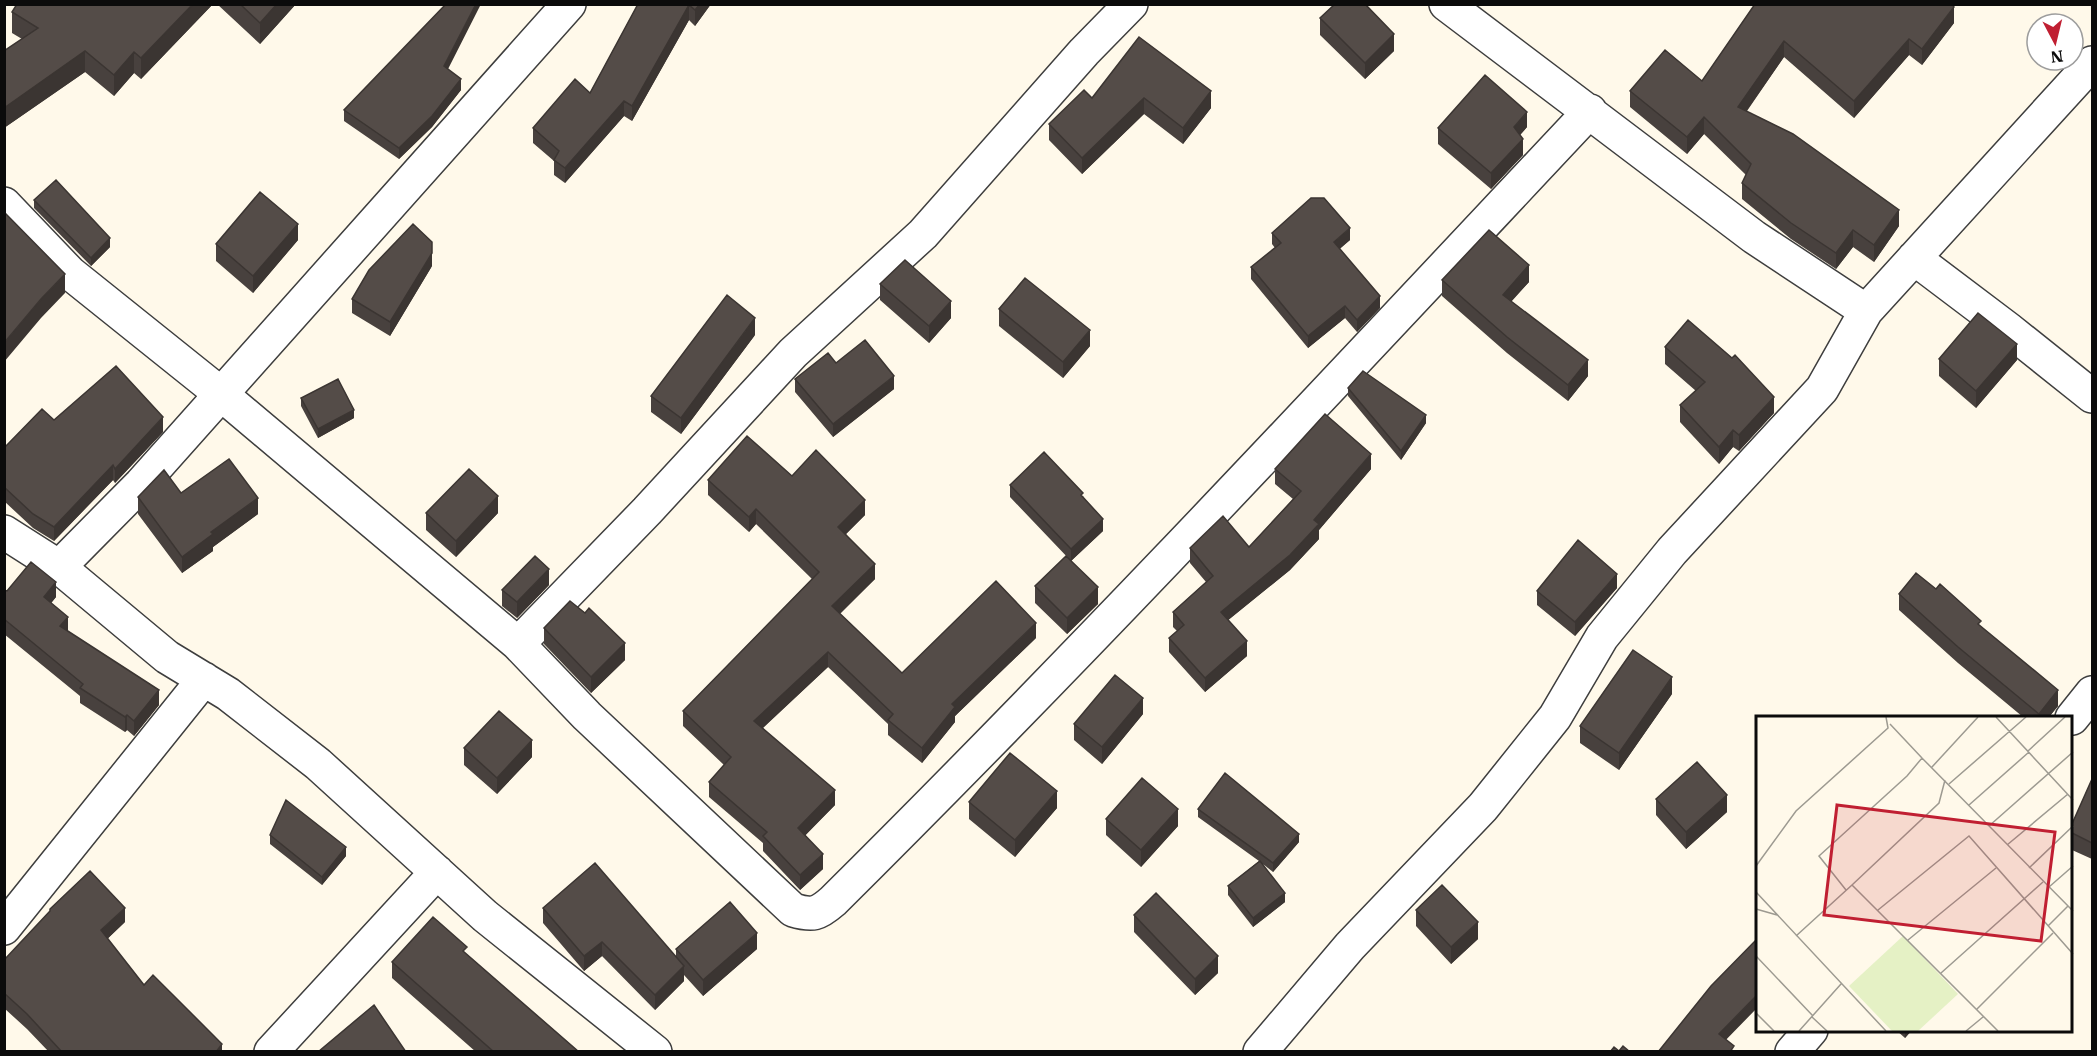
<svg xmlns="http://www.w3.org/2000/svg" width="2097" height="1056" viewBox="0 0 2097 1056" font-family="'IBM Plex Serif',serif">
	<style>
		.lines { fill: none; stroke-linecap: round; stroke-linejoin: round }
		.street-casing { stroke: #3e3e3e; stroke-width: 36 }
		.street { stroke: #fff; stroke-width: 33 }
		.wall { fill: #48413e }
		.shaded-wall { fill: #3b3532 }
		.building { fill: #544c48; stroke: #3b3532; stroke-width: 1.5 }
		.inset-road { fill: none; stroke: #9d9a91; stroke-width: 1.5 }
		.view { fill: #c01f32; fill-opacity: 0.15; stroke: #c01f32; stroke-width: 3 }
		.inset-edge { fill: none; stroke: #0b0b0b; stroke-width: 3 }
	</style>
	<rect width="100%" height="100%" fill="#fff9ea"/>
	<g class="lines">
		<defs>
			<path id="street" d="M 1446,4 L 1754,237 L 1866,311 L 2092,63
				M 4,204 L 70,273 L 221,394 L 518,644 L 587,716 L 793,910 C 813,916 818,914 833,901 C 1092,644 1340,377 1590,111
				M 1914,258 L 2008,329 L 2092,396
				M 4,532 L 59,567 L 167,657 L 228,694 L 318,764 L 485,916 L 655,1052
				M 59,567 L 141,484 L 569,4
				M 518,644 L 647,511 L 793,353 L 923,234 L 1084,52 L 1131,4
				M 2072,718 L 2092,693
				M 4,928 L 204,679
				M 271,1052 L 437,872
				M 1260,1052 L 1350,946 L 1483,807 L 1555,717 L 1602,637 L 1672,551 L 1822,389 L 1866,311
				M 1792,1052 L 1811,1030"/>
		</defs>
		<!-- street casing -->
		<use href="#street" class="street-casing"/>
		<!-- street -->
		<use href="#street" class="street"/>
	</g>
	<!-- wall -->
	<path class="wall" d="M 213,4 L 141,79 L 134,73 L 114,96 L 85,72 L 4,128 L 4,51 L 22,39 L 12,33 L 12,12 Z
		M 217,4 L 296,4 L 260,44 Z
		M 638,4 L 711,4 L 695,26 L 689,20 L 632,121 L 624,116 L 565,183 L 554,175 L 554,161 L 533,143 L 533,128 L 590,93 Z
		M 1755,4 L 1954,23 L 1922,65 L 1909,55 L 1854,118 L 1784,57 L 1747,111 L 1899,226 L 1874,262 L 1853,247 L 1836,269 L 1791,239 L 1742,199 L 1742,183 L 1746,175 L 1704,134 L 1687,154 L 1630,107 L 1630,91 L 1702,81 Z
		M 1320,18 L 1394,51 L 1365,79 L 1320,35 Z
		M 448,69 L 461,90 L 432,127 L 399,159 L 344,121 L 344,110 Z
		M 1211,91 L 1211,108 L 1183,144 L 1144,114 L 1082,174 L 1049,140 L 1049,124 L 1092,98 Z
		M 1527,127 L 1520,135 L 1523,155 L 1491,189 L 1438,144 L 1438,128 Z
		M 34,200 L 110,247 L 91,266 L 34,208 Z
		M 1272,233 L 1350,240 L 1339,249 L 1380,308 L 1357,332 L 1345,318 L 1308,348 L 1251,279 L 1251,267 L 1275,248 L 1272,244 Z
		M 298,240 L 253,293 L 216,261 L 216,244 Z
		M 432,266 L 390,336 L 352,313 L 352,299 Z
		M 1442,280 L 1529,282 L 1511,301 L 1588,376 L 1568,401 L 1507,353 L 1442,296 Z
		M 880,284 L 951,318 L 929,343 L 880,300 Z
		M 999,309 L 1090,346 L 1063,378 L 999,326 Z
		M 755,335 L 681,434 L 651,412 L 651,396 Z
		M 1665,347 L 1774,413 L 1739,451 L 1733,447 L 1719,464 L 1680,422 L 1680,405 L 1696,391 L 1665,364 Z
		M 1939,359 L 2017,360 L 1976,408 L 1939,376 Z
		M 836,363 L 894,389 L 833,437 L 795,392 L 795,379 Z
		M 1348,388 L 1426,423 L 1401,460 L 1348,396 Z
		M 301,398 L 354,418 L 318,438 L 301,406 Z
		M 163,432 L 115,483 L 113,480 L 54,541 L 33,528 L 4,501 L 4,448 Z
		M 1275,469 L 1371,469 L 1319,530 L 1319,539 L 1290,570 L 1228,620 L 1247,656 L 1205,692 L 1169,652 L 1169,638 L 1177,631 L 1173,627 L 1173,612 L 1206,582 L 1190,563 L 1190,548 L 1249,547 L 1293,499 L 1275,484 Z
		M 792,476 L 865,515 L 846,534 L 875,579 L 840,614 L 902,673 L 1036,638 L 955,716 L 955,722 L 922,763 L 888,735 L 888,724 L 828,667 L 763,728 L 835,805 L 805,835 L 823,869 L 800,890 L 763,851 L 763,843 L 709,797 L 709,782 L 724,765 L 683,726 L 683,711 L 812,579 L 756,524 L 749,532 L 708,495 L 708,480 Z
		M 1010,485 L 1083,496 L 1103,531 L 1071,561 L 1010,497 Z
		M 181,493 L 258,514 L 213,547 L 213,551 L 182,573 L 138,514 L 138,497 Z
		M 426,513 L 498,513 L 456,557 L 426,530 Z
		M 549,585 L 517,618 L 502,606 L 502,590 Z
		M 1035,586 L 1098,604 L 1067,634 L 1035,603 Z
		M 1617,588 L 1575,636 L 1537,605 L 1537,591 Z
		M 4,590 L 7,591 L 56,597 L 51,603 L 68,631 L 159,705 L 134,736 L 127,730 L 125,732 L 80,703 L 80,696 L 4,634 Z
		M 1899,594 L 1981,627 L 2058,706 L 2049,717 L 2023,717 L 1958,663 L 1899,610 Z
		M 585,613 L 625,660 L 591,693 L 544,644 L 544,628 Z
		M 1672,694 L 1619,770 L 1580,743 L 1580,726 Z
		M 1143,714 L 1102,764 L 1074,740 L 1074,724 Z
		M 464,748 L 532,757 L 497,794 L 464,765 Z
		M 2092,779 L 2092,859 L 2072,850 L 2072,824 Z
		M 1656,799 L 1727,812 L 1686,849 L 1656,815 Z
		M 969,802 L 1057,808 L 1015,857 L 969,819 Z
		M 1198,809 L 1299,842 L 1273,872 L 1263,864 L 1285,902 L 1253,927 L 1228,895 L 1228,886 L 1259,861 L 1198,817 Z
		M 1106,819 L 1178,826 L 1141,867 L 1106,835 Z
		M 270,835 L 346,856 L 322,885 L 270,844 Z
		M 543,908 L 676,956 L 676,949 L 757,949 L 703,996 L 684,975 L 684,981 L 655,1010 L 602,956 L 584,971 L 543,923 Z
		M 1416,910 L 1478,939 L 1451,964 L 1416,926 Z
		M 1134,915 L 1218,973 L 1195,995 L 1134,932 Z
		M 125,922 L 107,939 L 144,985 L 222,1052 L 49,1052 L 27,1029 L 4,1008 L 4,960 Z
		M 467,955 L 579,1052 L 476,1052 L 392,978 L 392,962 Z
		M 1896,1030 L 1912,1030 L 1905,1038 Z"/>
	<!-- shaded-wall -->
	<path class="shaded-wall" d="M 193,4 L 213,4 L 141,79 L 141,58 Z
		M 277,4 L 296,4 L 260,44 L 260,23 Z
		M 476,4 L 481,4 L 444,77 L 444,66 Z
		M 700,4 L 711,4 L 695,26 L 695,10 Z
		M 689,5 L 689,20 L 632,121 L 632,106 Z
		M 1954,7 L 1954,23 L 1922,65 L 1922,49 Z
		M 1394,34 L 1394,51 L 1365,79 L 1365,63 Z
		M 1909,39 L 1909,55 L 1854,118 L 1854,101 Z
		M 1784,41 L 1784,57 L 1738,123 L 1738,107 Z
		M 85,51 L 85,72 L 4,128 L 4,108 Z
		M 134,52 L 134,73 L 114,96 L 114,75 Z
		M 461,79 L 461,90 L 432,127 L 399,159 L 399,148 Z
		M 1211,91 L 1211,108 L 1183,144 L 1183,128 Z
		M 1144,98 L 1144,114 L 1082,174 L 1082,158 Z
		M 624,101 L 624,116 L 565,183 L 565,168 Z
		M 1527,112 L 1527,127 L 1514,142 L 1514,127 Z
		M 1704,117 L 1704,134 L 1687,154 L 1687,137 Z
		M 1523,139 L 1523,155 L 1491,189 L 1491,173 Z
		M 1899,210 L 1899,226 L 1874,262 L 1874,245 Z
		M 298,224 L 298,240 L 253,293 L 253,276 Z
		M 1350,228 L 1350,240 L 1334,254 L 1334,242 Z
		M 1853,230 L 1853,247 L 1836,269 L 1836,253 Z
		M 110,238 L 110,247 L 91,266 L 91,258 Z
		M 432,253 L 432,266 L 390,336 L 390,322 Z
		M 1529,265 L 1529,282 L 1503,311 L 1503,295 Z
		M 65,274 L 65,293 L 41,318 L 4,362 L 4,343 L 41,299 Z
		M 1380,296 L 1380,308 L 1357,332 L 1357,320 Z
		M 951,301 L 951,318 L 929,343 L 929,326 Z
		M 1345,306 L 1345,318 L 1308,348 L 1308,336 Z
		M 755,318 L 755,335 L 681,434 L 681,418 Z
		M 1090,330 L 1090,346 L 1063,378 L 1063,362 Z
		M 2017,344 L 2017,360 L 1976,408 L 1976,391 Z
		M 1588,360 L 1588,376 L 1568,401 L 1568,385 Z
		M 894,376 L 894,389 L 833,437 L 833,424 Z
		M 1774,397 L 1774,413 L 1739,451 L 1739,435 Z
		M 354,410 L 354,418 L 318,438 L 318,429 Z
		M 1426,415 L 1426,423 L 1401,460 L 1401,451 Z
		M 163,417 L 163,432 L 115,483 L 115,469 Z
		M 1733,430 L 1733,447 L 1719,464 L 1719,447 Z
		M 1371,454 L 1371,469 L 1319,530 L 1319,539 L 1290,570 L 1221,626 L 1221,612 L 1314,520 Z
		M 113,465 L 113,480 L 54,541 L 54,527 Z
		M 498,496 L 498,513 L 456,557 L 456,541 Z
		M 258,498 L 258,514 L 213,547 L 213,551 L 182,573 L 182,557 L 211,532 Z
		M 865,500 L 865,515 L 838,542 L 838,527 Z
		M 756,509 L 756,524 L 749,532 L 749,517 Z
		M 1103,519 L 1103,531 L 1071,561 L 1071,549 Z
		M 875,564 L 875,579 L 832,621 L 832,606 Z
		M 549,569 L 549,585 L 517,618 L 517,602 Z
		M 1617,574 L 1617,588 L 1575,636 L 1575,622 Z
		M 56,582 L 56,597 L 44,612 L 44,597 Z
		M 1098,587 L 1098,604 L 1067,634 L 1067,618 Z
		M 68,617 L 68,632 L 60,626 Z
		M 1036,623 L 1036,638 L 955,716 L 955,722 L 922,763 L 922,748 L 952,704 Z
		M 1247,641 L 1247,656 L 1205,692 L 1205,678 Z
		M 625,643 L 625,660 L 591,693 L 591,677 Z
		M 828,652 L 828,667 L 754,736 L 754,721 Z
		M 1672,677 L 1672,694 L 1619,770 L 1619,753 Z
		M 159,690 L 159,705 L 134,736 L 134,721 Z
		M 2058,690 L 2058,706 L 2049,717 L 2039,717 L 2039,714 Z
		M 1143,698 L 1143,714 L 1102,764 L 1102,747 Z
		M 127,715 L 127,730 L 125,732 L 125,717 Z
		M 532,740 L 532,757 L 497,794 L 497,778 Z
		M 835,790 L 835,805 L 798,843 L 798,828 Z
		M 1057,791 L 1057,808 L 1015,857 L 1015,840 Z
		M 1727,795 L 1727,812 L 1686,849 L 1686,832 Z
		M 1178,809 L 1178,826 L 1141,867 L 1141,850 Z
		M 1299,834 L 1299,842 L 1273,872 L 1273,863 Z
		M 346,847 L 346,856 L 322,885 L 322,877 Z
		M 823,854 L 823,869 L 800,890 L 800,875 Z
		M 1285,893 L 1285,902 L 1253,927 L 1253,918 Z
		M 125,908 L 125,922 L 101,945 L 101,930 Z
		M 1478,922 L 1478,939 L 1451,964 L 1451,947 Z
		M 757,933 L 757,949 L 703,996 L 703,980 Z
		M 602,942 L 602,956 L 584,971 L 584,956 Z
		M 1218,956 L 1218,973 L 1195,995 L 1195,979 Z
		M 684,966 L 684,981 L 655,1010 L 655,995 Z
		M 1758,994 L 1758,1007 L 1719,1047 L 1719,1034 Z
		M 1905,1030 L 1912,1030 L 1905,1038 Z
		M 222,1044 L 222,1052 L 216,1052 Z"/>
	<!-- building -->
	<path class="building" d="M 17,4 L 193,4 L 141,58 L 134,52 L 114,75 L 85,51 L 4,108 L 4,51 L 38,28 L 12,12 Z
		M 240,4 L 277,4 L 260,23 Z
		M 446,4 L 476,4 L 444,66 L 461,79 L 432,116 L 399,148 L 344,110 Z
		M 638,4 L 700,4 L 695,10 L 689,5 L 632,106 L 624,101 L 565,168 L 554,160 L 559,151 L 533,128 L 575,79 L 590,93 Z
		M 1335,4 L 1365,4 L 1394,34 L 1365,63 L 1320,18 Z
		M 1755,4 L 1952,4 L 1954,7 L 1922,49 L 1909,39 L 1854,101 L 1784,41 L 1738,107 L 1793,134 L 1899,210 L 1874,245 L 1853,230 L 1836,253 L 1791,223 L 1742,183 L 1751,164 L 1704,117 L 1687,137 L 1630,91 L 1665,50 L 1702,81 Z
		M 1139,37 L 1211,91 L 1183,128 L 1144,98 L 1082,158 L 1049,124 L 1084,90 L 1092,98 Z
		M 1485,75 L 1527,112 L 1514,127 L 1523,139 L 1491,173 L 1438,128 Z
		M 56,180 L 110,238 L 91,258 L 34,200 Z
		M 260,192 L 298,224 L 253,276 L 216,244 Z
		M 1311,198 L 1324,198 L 1350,228 L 1334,242 L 1380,296 L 1357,320 L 1345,306 L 1308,336 L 1251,267 L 1281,243 L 1272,233 Z
		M 6,214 L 65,274 L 41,299 L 4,343 L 4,215 Z
		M 413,224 L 432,242 L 432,253 L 390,322 L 352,299 L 369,270 Z
		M 1489,230 L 1529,265 L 1503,295 L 1588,360 L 1568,385 L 1507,337 L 1442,280 Z
		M 905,260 L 951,301 L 929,326 L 880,284 Z
		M 1025,278 L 1090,330 L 1063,362 L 999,309 Z
		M 727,295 L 755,318 L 681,418 L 651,396 Z
		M 1978,313 L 2017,344 L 1976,391 L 1939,359 Z
		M 1688,320 L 1732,358 L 1735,355 L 1774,397 L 1739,435 L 1733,430 L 1719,447 L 1680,405 L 1705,382 L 1665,347 Z
		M 865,340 L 894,376 L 833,424 L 795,379 L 828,353 L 836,363 Z
		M 116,366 L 163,417 L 115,469 L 113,465 L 54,527 L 33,514 L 4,487 L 4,448 L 42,409 L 54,420 Z
		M 1363,371 L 1426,415 L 1401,451 L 1348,388 Z
		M 338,379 L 354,410 L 318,429 L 301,398 Z
		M 1325,414 L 1371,454 L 1314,520 L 1319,524 L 1290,555 L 1221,612 L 1247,641 L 1205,678 L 1169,638 L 1184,625 L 1173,612 L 1213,576 L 1190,548 L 1223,516 L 1249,547 L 1301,491 L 1275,469 Z
		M 747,436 L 792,476 L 816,450 L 865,500 L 838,527 L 875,564 L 832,606 L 902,673 L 996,581 L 1036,623 L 952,704 L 955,707 L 922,748 L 888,720 L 893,714 L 828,652 L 754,721 L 835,790 L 798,828 L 823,854 L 800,875 L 763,836 L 767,832 L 709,782 L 731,757 L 683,711 L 819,572 L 756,509 L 749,517 L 708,480 Z
		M 1044,452 L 1083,493 L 1081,495 L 1103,519 L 1071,549 L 1010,485 Z
		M 229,459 L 258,498 L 211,532 L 213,534 L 182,557 L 138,497 L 164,470 L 181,493 Z
		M 469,469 L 498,496 L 456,541 L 426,513 Z
		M 1578,540 L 1617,574 L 1575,622 L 1537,591 Z
		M 535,556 L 549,569 L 517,602 L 502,590 Z
		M 1066,556 L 1098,587 L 1067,618 L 1035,586 Z
		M 31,562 L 56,582 L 44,597 L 68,617 L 60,626 L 159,690 L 134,721 L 127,715 L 125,717 L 80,688 L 83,684 L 4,619 L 4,590 L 7,591 Z
		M 1916,573 L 1936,589 L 1940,584 L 1981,621 L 1978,624 L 2058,690 L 2039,714 L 1958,647 L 1899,594 Z
		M 570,601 L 585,613 L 589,608 L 625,643 L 591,677 L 544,628 Z
		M 1633,650 L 1672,677 L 1619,753 L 1580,726 Z
		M 1115,675 L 1143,698 L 1102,747 L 1074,724 Z
		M 499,711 L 532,740 L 497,778 L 464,748 Z
		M 1010,753 L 1057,791 L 1015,840 L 969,802 Z
		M 1697,762 L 1727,795 L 1686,832 L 1656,799 Z
		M 1225,773 L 1299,834 L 1273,863 L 1198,809 Z
		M 1142,778 L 1178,809 L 1141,850 L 1106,819 Z
		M 2092,779 L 2092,843 L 2072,833 L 2072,824 Z
		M 286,800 L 346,847 L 322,877 L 270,835 Z
		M 1260,861 L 1285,893 L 1253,918 L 1228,886 Z
		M 595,863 L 684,966 L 655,995 L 602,942 L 584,956 L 543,908 Z
		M 90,871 L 125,908 L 101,930 L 144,985 L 153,975 L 222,1044 L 216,1052 L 62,1052 L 27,1014 L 4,993 L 4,960 L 50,911 L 50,909 Z
		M 1442,885 L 1478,922 L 1451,947 L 1416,910 Z
		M 1156,893 L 1218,956 L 1195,979 L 1134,915 Z
		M 730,902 L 757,933 L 703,980 L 676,949 Z
		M 433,917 L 467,947 L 463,951 L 579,1052 L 494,1052 L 392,962 Z
		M 1756,940 L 1758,942 L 1758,994 L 1719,1034 L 1734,1046 L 1730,1052 L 1658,1052 L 1711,986 Z
		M 374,1005 L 406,1052 L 318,1052 Z
		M 1623,1046 L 1630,1052 L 1610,1052 L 1614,1047 L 1619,1051 Z"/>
	<!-- overview -->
	<g transform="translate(1756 716)">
		<rect width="316" height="316" fill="#fff9ea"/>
		<path d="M 147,220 L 202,278 L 162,315 L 136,315 L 93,270 Z" fill="#e5f1c5"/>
		<path class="inset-road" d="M 240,1 L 317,84M 134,8 L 166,42M 272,35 L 309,1M 176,51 L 222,1M 193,68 L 270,1M 213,89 L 273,36M 233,110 L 317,36M 251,129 L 312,78M 0,150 L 40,95 L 132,12 L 130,1M 273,152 L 317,110M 96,169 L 183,87 L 189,64M 293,171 L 317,150M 90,174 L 63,140 L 151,60 L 166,42 L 317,195M 0,176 L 130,315M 0,193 L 21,199M 122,194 L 213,120 L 317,238M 292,210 L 312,190M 40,220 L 96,169 L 242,315M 152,224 L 240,152M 0,240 L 57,300M 185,257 L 287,166M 220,294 L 297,217M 0,297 L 18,315M 56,301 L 71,315M 43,315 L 85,268M 210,315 L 227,301"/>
		<path class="view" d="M 81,89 L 299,116 L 285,225 L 68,199 Z"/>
		<rect width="316" height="316" class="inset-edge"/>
	</g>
	<!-- border -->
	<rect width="2097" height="1056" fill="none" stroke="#0b0b0b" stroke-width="12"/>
	<!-- north arrow -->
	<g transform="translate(2055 42) rotate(173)"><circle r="28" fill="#ffffff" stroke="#9d9d9d" stroke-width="1.5"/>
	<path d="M0-4.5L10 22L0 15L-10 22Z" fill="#c01f32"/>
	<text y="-9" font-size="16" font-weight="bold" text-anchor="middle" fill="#0b0b0b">N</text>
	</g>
</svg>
